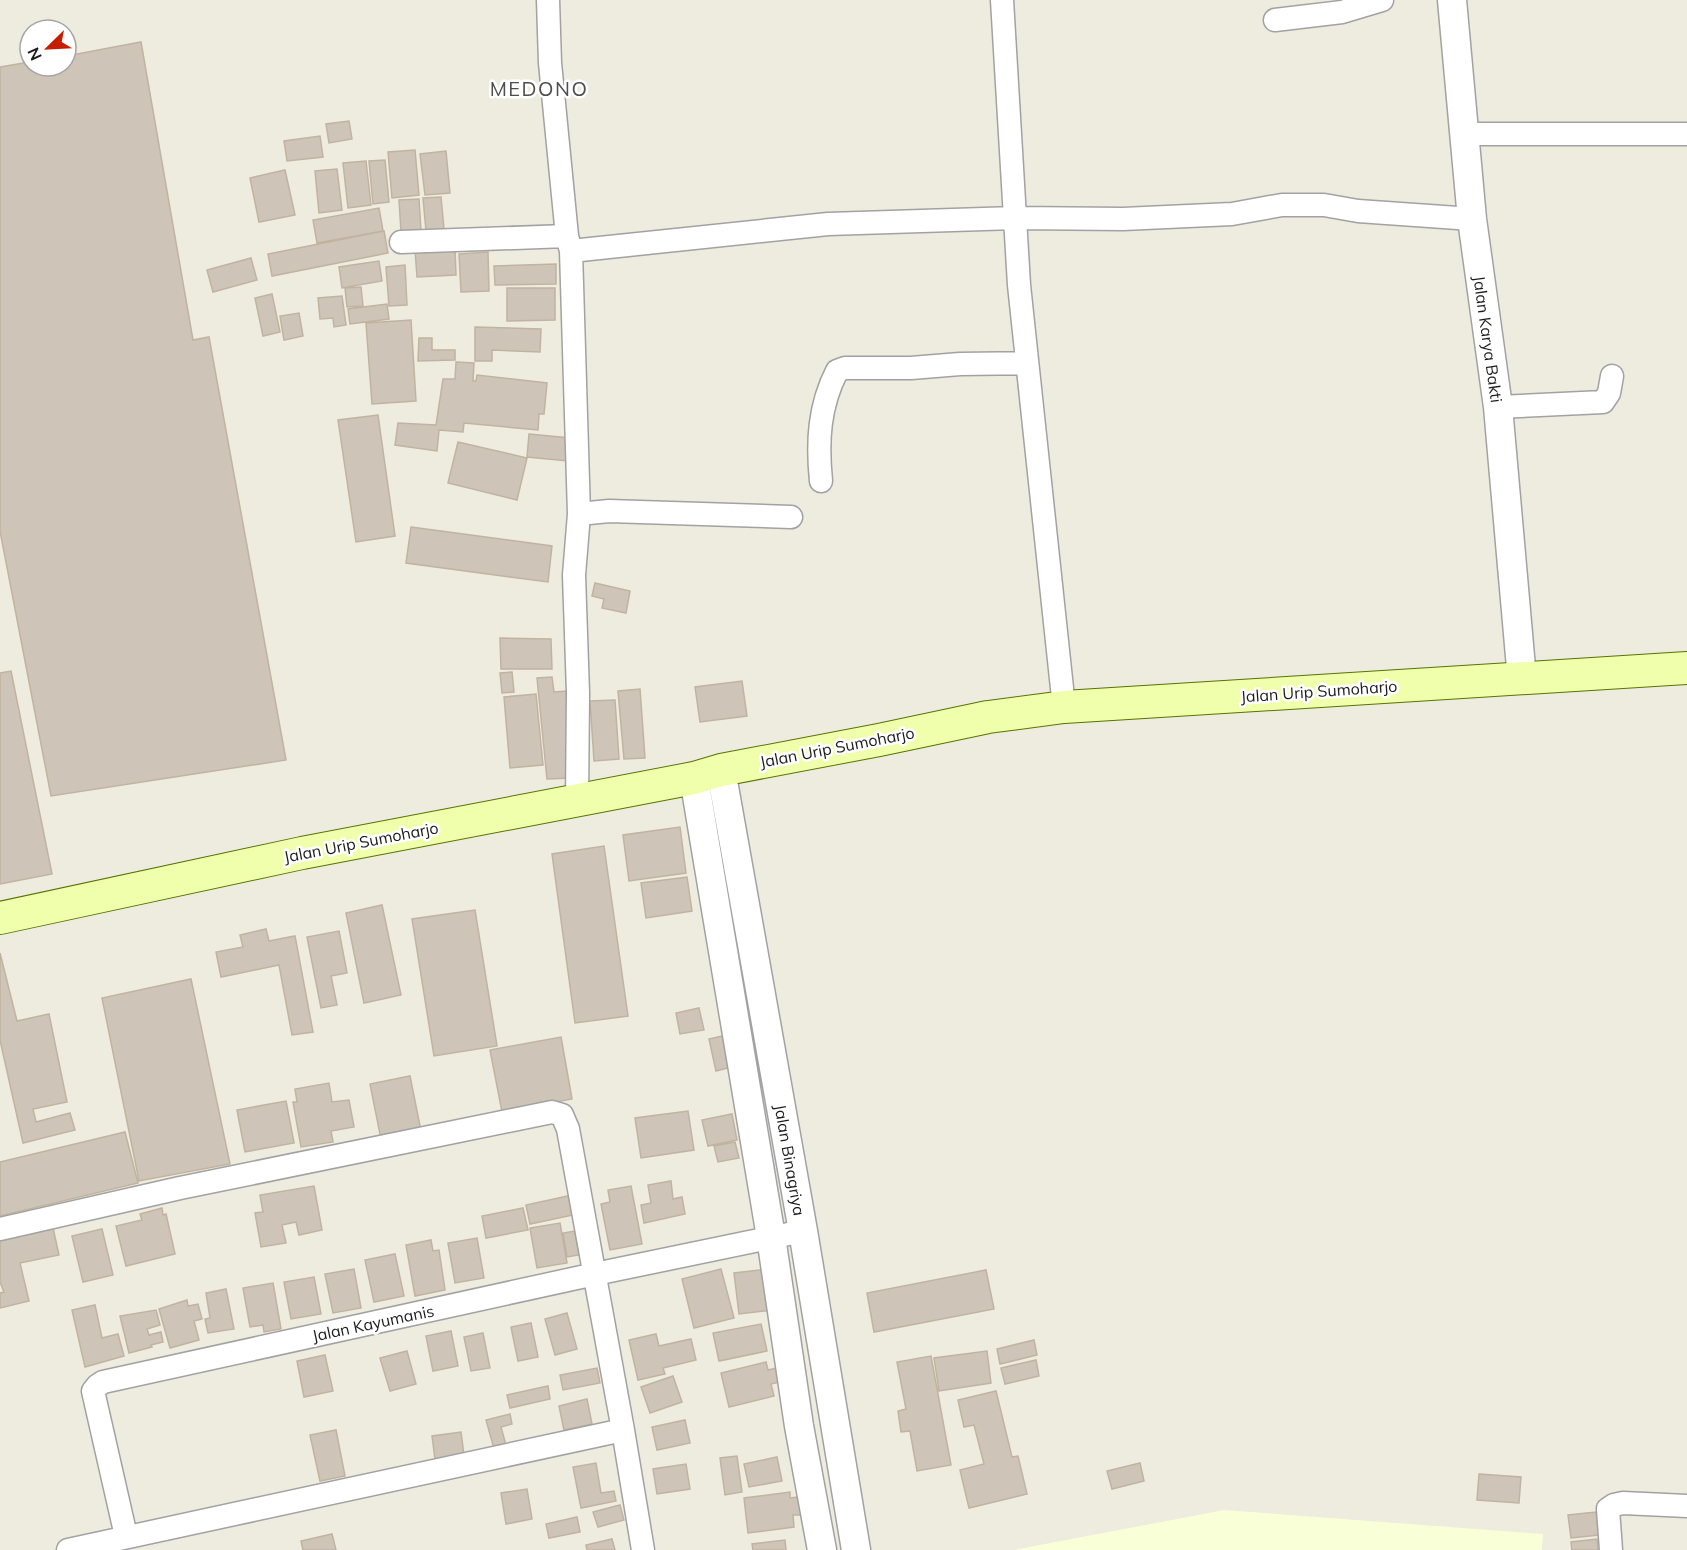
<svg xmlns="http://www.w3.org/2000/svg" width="1687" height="1550" viewBox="0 0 1687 1550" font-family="Mulish,sans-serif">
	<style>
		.education { fill: #f9ffd7 }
		.building { fill: #cec5b8; stroke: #c1b3a0; stroke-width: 1.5 }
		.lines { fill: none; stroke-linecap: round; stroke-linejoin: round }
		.minor-casing { stroke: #a2a2a2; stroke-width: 25 }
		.tertiary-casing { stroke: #a2a2a2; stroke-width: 31 }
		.secondary-casing { stroke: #577400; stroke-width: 34 }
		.minor { stroke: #fff; stroke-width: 22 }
		.tertiary { stroke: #fff; stroke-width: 28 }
		.secondary { stroke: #efffac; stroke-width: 32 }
		.labels { text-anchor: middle; stroke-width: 5; stroke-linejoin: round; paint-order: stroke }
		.street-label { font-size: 16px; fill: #1b1b1b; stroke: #fff }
		.quarter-label { font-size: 20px; letter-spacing: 1.5px; fill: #4e4e4e; stroke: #fff }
	</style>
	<rect width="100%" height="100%" fill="#eeebdf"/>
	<!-- education -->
	<path class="education" d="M 1224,1510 L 1543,1534 L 1542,1550 L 1014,1550 Z"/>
	<!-- building -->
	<path class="building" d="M 141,42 L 193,340 L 209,337 L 286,760 L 51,796 L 0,531 L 0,67 L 30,62 L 30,66 L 66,66 L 66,56 Z
		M 349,121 L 352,139 L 329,143 L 326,124 Z
		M 320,136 L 323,157 L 287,161 L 284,141 Z
		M 415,150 L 419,195 L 392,198 L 388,152 Z
		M 446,151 L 450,193 L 425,195 L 420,154 Z
		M 385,160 L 389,202 L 373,204 L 369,161 Z
		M 366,161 L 371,205 L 348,208 L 343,163 Z
		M 337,169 L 342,210 L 319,213 L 315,171 Z
		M 285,170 L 295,215 L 259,222 L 250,178 Z
		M 441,197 L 444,229 L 426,231 L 423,198 Z
		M 419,199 L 421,231 L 401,232 L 399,200 Z
		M 379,208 L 383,231 L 317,243 L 313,220 Z
		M 384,231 L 388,253 L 272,276 L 268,254 Z
		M 455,248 L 456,275 L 417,277 L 415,250 Z
		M 488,252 L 489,291 L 461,292 L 459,254 Z
		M 251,258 L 257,280 L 213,292 L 207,270 Z
		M 379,261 L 382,281 L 342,288 L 339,267 Z
		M 556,264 L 556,284 L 495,285 L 494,266 Z
		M 405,265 L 407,305 L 389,306 L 386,267 Z
		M 361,287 L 363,306 L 347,307 L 345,288 Z
		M 507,288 L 555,288 L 555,320 L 507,321 Z
		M 272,294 L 280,332 L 263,336 L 255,298 Z
		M 342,296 L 346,325 L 334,327 L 333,318 L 320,319 L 318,298 Z
		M 387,304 L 389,319 L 350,324 L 348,309 Z
		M 299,313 L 303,336 L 284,340 L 280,316 Z
		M 411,320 L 416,401 L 372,404 L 366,323 Z
		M 475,327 L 541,329 L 540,352 L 492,350 L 492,361 L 475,361 Z
		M 419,338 L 432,338 L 432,350 L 455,350 L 455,360 L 418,361 Z
		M 456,362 L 474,363 L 473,381 L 476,381 L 477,375 L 547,383 L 544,414 L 539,414 L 538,430 L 464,423 L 463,432 L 439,430 L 437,451 L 395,445 L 398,423 L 436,425 L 443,379 L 455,379 Z
		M 378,415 L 395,536 L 356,542 L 338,420 Z
		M 529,434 L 570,438 L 568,461 L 527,457 Z
		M 458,442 L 527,458 L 517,500 L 448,483 Z
		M 411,527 L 552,546 L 548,582 L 406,563 Z
		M 595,583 L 630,591 L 626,613 L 602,608 L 604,599 L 592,596 Z
		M 500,638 L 551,639 L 552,669 L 501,669 Z
		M 11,671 L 52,874 L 0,884 L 0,673 Z
		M 512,672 L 514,692 L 502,693 L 500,673 Z
		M 552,677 L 554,692 L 566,691 L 571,778 L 547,779 L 537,678 Z
		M 742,681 L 747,716 L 700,722 L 695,687 Z
		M 640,689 L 645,758 L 624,759 L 618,691 Z
		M 536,694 L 543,765 L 510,768 L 504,697 Z
		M 615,700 L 619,759 L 594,761 L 590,701 Z
		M 680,827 L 686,873 L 629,881 L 623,835 Z
		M 604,846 L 628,1016 L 575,1023 L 552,854 Z
		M 687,877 L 692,911 L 646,918 L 641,883 Z
		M 382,905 L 401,995 L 364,1003 L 346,913 Z
		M 475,910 L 497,1046 L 434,1056 L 412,919 Z
		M 266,929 L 269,941 L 295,936 L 313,1032 L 292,1035 L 279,965 L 221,977 L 216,952 L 243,947 L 240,935 Z
		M 339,931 L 347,973 L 331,976 L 337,1005 L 321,1008 L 307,937 Z
		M 0,953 L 17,1021 L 49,1014 L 67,1102 L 33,1109 L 36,1122 L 70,1113 L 75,1130 L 23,1143 L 0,1040 Z
		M 191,979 L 230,1164 L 139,1181 L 102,998 Z
		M 699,1008 L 704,1030 L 680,1034 L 676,1013 Z
		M 731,1034 L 739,1065 L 716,1071 L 709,1039 Z
		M 561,1037 L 572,1099 L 502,1112 L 490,1050 Z
		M 410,1076 L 421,1131 L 381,1139 L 370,1084 Z
		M 329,1083 L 332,1102 L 349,1100 L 354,1127 L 331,1131 L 333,1142 L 301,1147 L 293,1102 L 297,1102 L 295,1089 Z
		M 286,1101 L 294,1143 L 245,1152 L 237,1110 Z
		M 688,1111 L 694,1150 L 641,1158 L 635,1118 Z
		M 732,1114 L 737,1140 L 708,1146 L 702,1120 Z
		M 125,1132 L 138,1183 L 0,1216 L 0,1162 Z
		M 735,1142 L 739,1158 L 718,1162 L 714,1146 Z
		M 671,1181 L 673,1199 L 682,1197 L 685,1214 L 644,1223 L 641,1205 L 651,1203 L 648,1185 Z
		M 314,1186 L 322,1230 L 299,1235 L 296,1222 L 282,1225 L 286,1243 L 261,1247 L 255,1213 L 263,1212 L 260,1195 Z
		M 631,1186 L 642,1244 L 610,1250 L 601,1204 L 610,1202 L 608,1190 Z
		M 568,1196 L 573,1215 L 530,1224 L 526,1205 Z
		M 162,1208 L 163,1215 L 166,1214 L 175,1254 L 126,1266 L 116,1226 L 142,1220 L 140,1214 Z
		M 523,1208 L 528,1230 L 486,1238 L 482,1216 Z
		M 560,1223 L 567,1263 L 537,1268 L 530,1228 Z
		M 53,1228 L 59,1255 L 20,1263 L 29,1301 L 0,1308 L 0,1293 L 4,1292 L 0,1282 L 0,1239 Z
		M 102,1229 L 113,1275 L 83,1282 L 72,1236 Z
		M 575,1231 L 579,1255 L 567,1257 L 563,1233 Z
		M 477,1238 L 484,1278 L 455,1283 L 448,1243 Z
		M 431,1240 L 433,1251 L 439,1250 L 445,1290 L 415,1296 L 406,1245 Z
		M 395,1254 L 404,1296 L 374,1302 L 365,1260 Z
		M 354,1269 L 361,1308 L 333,1313 L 325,1274 Z
		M 721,1269 L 734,1318 L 694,1328 L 682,1279 Z
		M 768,1269 L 773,1310 L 739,1314 L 734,1273 Z
		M 986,1270 L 994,1309 L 874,1332 L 867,1293 Z
		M 314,1277 L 321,1314 L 291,1319 L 284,1282 Z
		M 273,1283 L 281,1329 L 264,1332 L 263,1325 L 250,1327 L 243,1288 Z
		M 226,1289 L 234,1329 L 208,1333 L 205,1319 L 210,1318 L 206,1293 Z
		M 187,1300 L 188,1306 L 198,1304 L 202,1319 L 194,1321 L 199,1340 L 170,1348 L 159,1309 Z
		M 95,1305 L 102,1338 L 118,1334 L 124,1356 L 85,1367 L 72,1310 Z
		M 156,1310 L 160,1325 L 147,1329 L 149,1335 L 161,1332 L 163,1342 L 151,1345 L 152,1347 L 129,1353 L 120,1316 Z
		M 567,1313 L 577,1349 L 555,1355 L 545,1319 Z
		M 531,1323 L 538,1357 L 518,1361 L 511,1327 Z
		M 761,1324 L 767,1351 L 719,1361 L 713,1333 Z
		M 451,1331 L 458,1366 L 433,1371 L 426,1336 Z
		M 483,1333 L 490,1368 L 471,1371 L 464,1337 Z
		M 656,1334 L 659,1346 L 691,1339 L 696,1360 L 663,1368 L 665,1374 L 638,1380 L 629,1340 Z
		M 1034,1340 L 1037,1355 L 1000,1364 L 997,1349 Z
		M 407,1351 L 416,1384 L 390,1391 L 380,1358 Z
		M 987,1351 L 991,1383 L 939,1391 L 934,1358 Z
		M 325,1355 L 333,1391 L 304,1397 L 297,1361 Z
		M 931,1356 L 951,1465 L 917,1471 L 910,1431 L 901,1432 L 898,1411 L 906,1409 L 897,1362 Z
		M 1036,1360 L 1039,1376 L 1005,1384 L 1001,1368 Z
		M 766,1362 L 768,1370 L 781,1367 L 784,1381 L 771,1384 L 774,1396 L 729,1407 L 721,1373 Z
		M 597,1368 L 600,1383 L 563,1390 L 560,1375 Z
		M 673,1376 L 682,1402 L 650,1413 L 641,1387 Z
		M 548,1386 L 550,1399 L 510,1408 L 507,1395 Z
		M 996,1391 L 1012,1457 L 1018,1456 L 1027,1494 L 969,1508 L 960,1470 L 984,1464 L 974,1425 L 964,1427 L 958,1400 Z
		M 587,1399 L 592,1424 L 564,1430 L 559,1406 Z
		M 510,1414 L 512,1424 L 501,1427 L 507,1449 L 495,1452 L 486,1420 Z
		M 685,1420 L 690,1443 L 657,1450 L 652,1427 Z
		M 336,1430 L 345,1476 L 320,1481 L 310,1435 Z
		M 461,1432 L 464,1455 L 435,1459 L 432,1436 Z
		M 737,1456 L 742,1492 L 725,1495 L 720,1458 Z
		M 777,1457 L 782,1481 L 749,1487 L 744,1464 Z
		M 596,1463 L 601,1493 L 614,1491 L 616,1501 L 581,1508 L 573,1467 Z
		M 1140,1463 L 1144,1481 L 1112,1489 L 1107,1471 Z
		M 686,1464 L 690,1489 L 657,1494 L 653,1469 Z
		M 1479,1474 L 1521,1477 L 1519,1503 L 1477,1500 Z
		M 527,1489 L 532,1519 L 506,1524 L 501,1493 Z
		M 790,1492 L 790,1498 L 798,1497 L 801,1515 L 793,1515 L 794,1527 L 748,1533 L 744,1498 Z
		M 620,1505 L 624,1520 L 598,1527 L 593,1512 Z
		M 1596,1512 L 1599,1535 L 1571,1538 L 1568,1515 Z
		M 577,1517 L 580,1532 L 549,1538 L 546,1524 Z
		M 332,1534 L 336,1550 L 303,1550 L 301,1541 Z
		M 612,1539 L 615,1550 L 587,1550 L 586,1545 Z
		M 1597,1539 L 1598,1550 L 1572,1550 L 1571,1542 Z
		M 785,1540 L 786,1550 L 753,1550 L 752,1544 Z"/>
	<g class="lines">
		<defs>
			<path id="minor" d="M 548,0 L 550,63 L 567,236 L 571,251 L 579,514 L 574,575 L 578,693 L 577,801
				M 1002,0 L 1019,285 L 1064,707
				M 1275,20 L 1342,12 L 1382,0
				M 1464,134 L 1687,134
				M 401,242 L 567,236
				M 571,251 L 828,224 L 1015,218 L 1123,219 L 1232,214 L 1282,205 L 1324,205 L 1358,211 L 1472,219
				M 1498,407 L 1603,402 L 1609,393 L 1612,376
				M 821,481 C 817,442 819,406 837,371 L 845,368 L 911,368 L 960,364 L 1027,363
				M 579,514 L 609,511 L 791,517
				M 0,1229 L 180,1188 L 552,1112 L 562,1115 L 568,1129 L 623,1430
				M 126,1536 L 93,1391 L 97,1386 L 103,1382 L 595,1274 L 803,1231
				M 68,1550 L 623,1430 L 643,1550
				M 1611,1550 L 1608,1509 L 1614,1505 L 1623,1503 L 1687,1506"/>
			<path id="tertiary" d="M 1452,0 L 1472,219 L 1498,407 L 1522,679
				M 721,770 L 803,1231 L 856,1550
				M 694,778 L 771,1237 L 799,1426 L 822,1550"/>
			<path id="secondary" d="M 0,918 L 302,853 L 694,778 L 721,770 L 879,740 L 988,717 L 1064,707 L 1687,668"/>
		</defs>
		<!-- minor casing -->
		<use href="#minor" class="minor-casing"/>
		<!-- tertiary casing -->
		<use href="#tertiary" class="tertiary-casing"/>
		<!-- secondary casing -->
		<use href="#secondary" class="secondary-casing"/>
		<!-- minor -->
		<use href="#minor" class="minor"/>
		<!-- tertiary -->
		<use href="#tertiary" class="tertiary"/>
		<!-- secondary -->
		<use href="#secondary" class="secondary"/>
	</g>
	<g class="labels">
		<!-- street labels -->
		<g class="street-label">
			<text transform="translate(1488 339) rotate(82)" y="6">Jalan Karya Bakti</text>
			<text transform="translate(1319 691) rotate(-4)" y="6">Jalan Urip Sumoharjo</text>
			<text transform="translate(837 747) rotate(-11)" y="6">Jalan Urip Sumoharjo</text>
			<text transform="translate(361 842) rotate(-11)" y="6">Jalan Urip Sumoharjo</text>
			<text transform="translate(790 1160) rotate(80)" y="6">Jalan Binagriya</text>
			<text transform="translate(373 1323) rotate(-12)" y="6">Jalan Kayumanis</text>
		</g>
		<!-- quarter labels -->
		<g class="quarter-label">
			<text x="539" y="96">MEDONO</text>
		</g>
	</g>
	<!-- north arrow -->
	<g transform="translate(48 48) rotate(246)"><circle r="28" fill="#ffffff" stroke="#a4a4a4" stroke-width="1.5"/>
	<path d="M0-4.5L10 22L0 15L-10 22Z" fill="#c61c00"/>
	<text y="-9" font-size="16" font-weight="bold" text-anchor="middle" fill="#1b1b1b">N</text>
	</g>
</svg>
